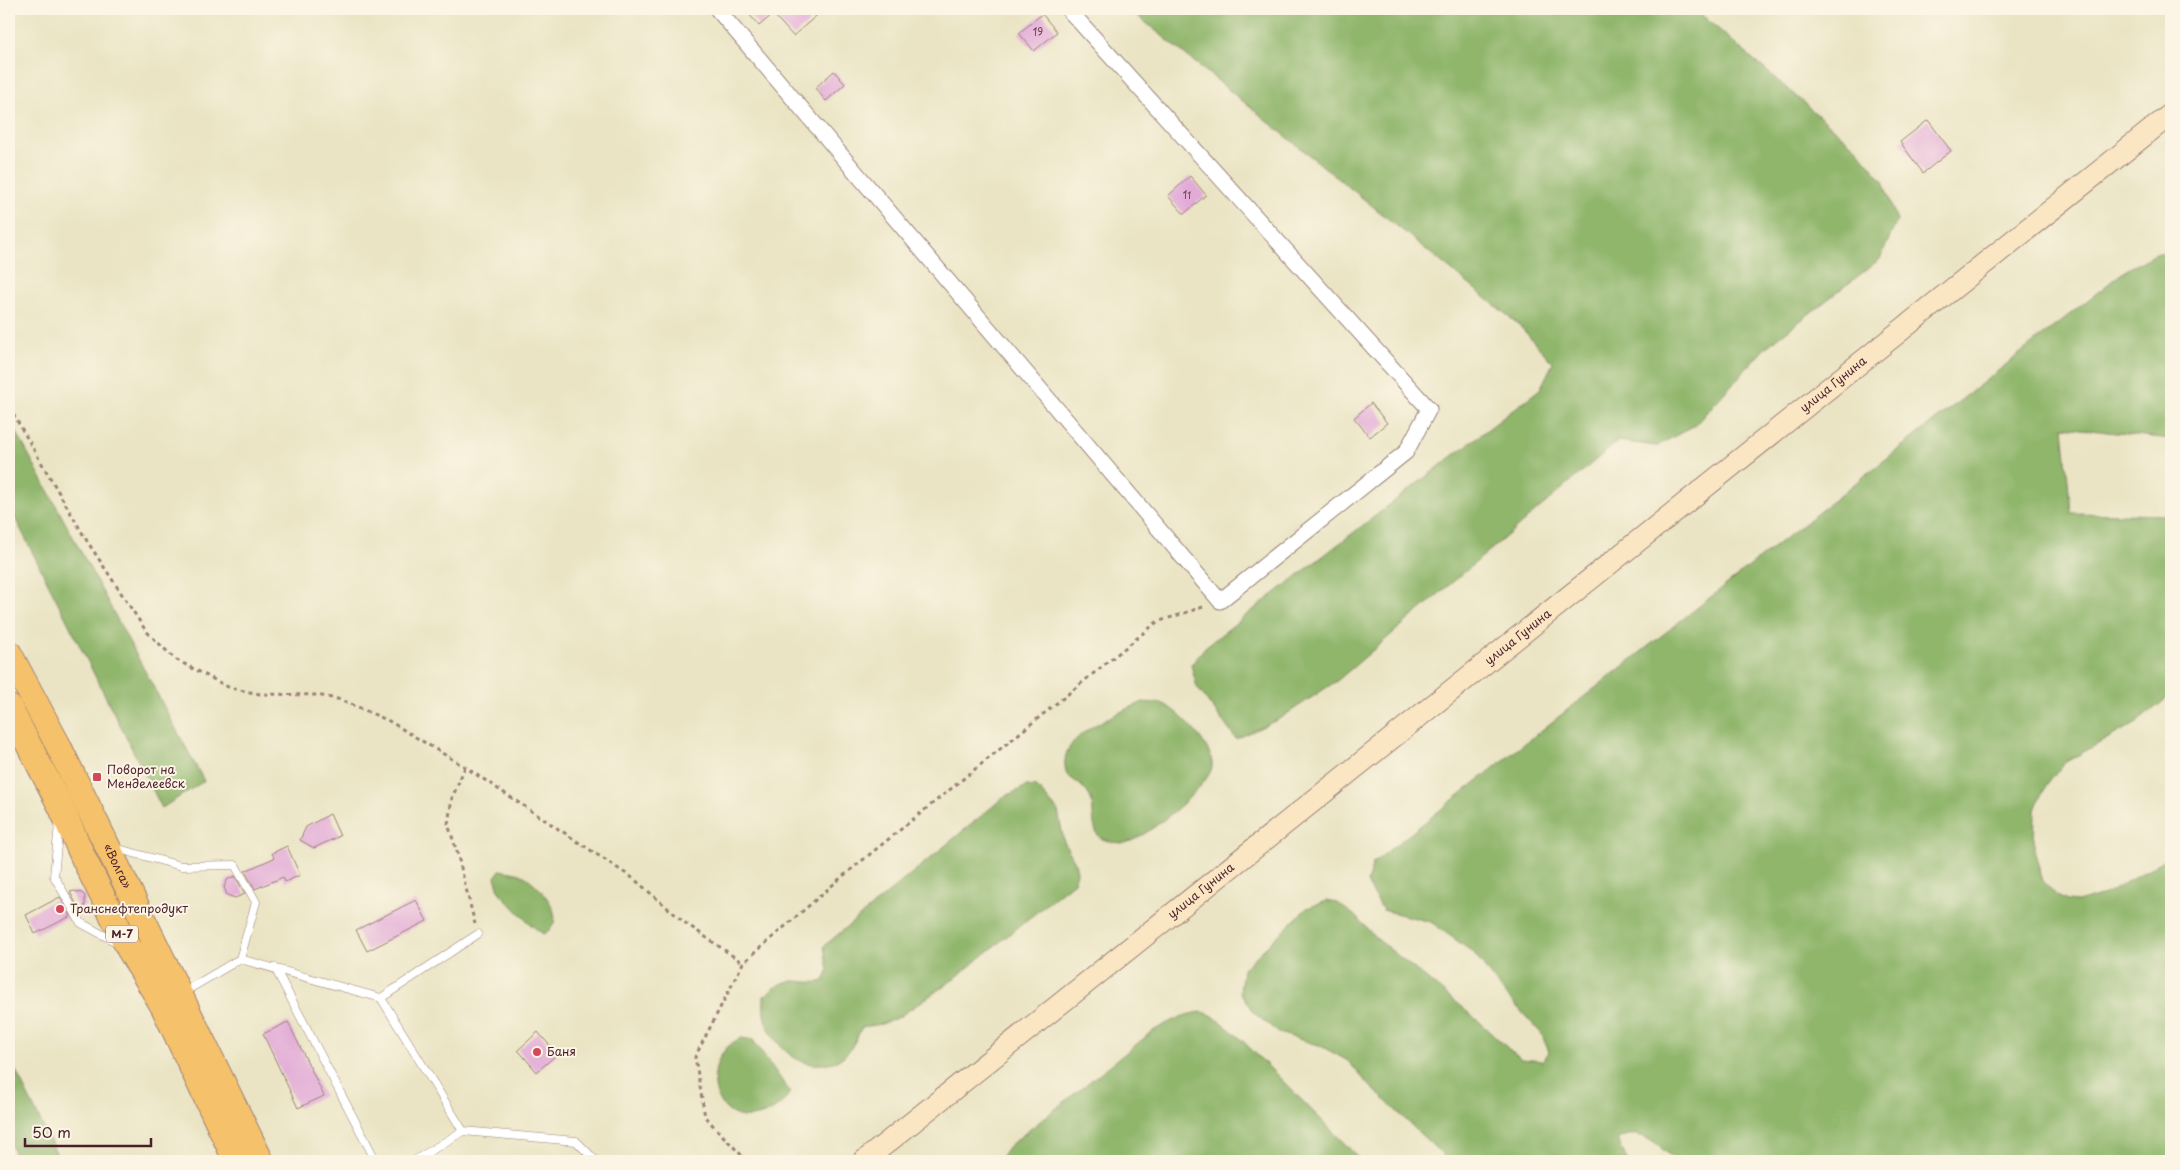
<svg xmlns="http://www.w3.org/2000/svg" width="2180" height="1170" viewBox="0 0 2180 1170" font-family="'Playpen Sans',sans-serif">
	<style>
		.forest { fill: #90b66c; stroke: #6d6a4c }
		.building { fill: #e2abd7 }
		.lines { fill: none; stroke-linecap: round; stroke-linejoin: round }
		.service-casing { stroke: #9a8278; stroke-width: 9 }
		.minor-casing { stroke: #9a8278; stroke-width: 17 }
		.secondary-casing { stroke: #9a8278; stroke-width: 23 }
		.trunk-casing { stroke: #9a8278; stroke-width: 27 }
		.path { stroke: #9a8278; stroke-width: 3; stroke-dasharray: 4 4; stroke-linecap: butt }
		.service { stroke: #fff; stroke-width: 8 }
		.minor { stroke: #fff; stroke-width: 15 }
		.secondary { stroke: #fbe6c4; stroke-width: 21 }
		.trunk { stroke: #f5c16b; stroke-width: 25 }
		.poi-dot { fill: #d1495b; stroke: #fcf5e5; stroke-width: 2 }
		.labels { text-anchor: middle; stroke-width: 4; stroke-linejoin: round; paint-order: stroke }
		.number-label { font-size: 10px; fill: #704256 }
		.shield { fill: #fcf5e5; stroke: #7f5f63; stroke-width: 1 }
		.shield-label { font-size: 11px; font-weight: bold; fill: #4a1f2b }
		.street-label { font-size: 12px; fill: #4a1f2b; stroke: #fcf5e5 }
		.poi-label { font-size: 12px; fill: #4a1f2b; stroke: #fcf5e5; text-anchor: start }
	</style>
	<rect width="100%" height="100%" fill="#fcf5e5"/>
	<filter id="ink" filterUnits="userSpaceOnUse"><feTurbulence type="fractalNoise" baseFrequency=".02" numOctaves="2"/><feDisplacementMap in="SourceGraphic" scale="10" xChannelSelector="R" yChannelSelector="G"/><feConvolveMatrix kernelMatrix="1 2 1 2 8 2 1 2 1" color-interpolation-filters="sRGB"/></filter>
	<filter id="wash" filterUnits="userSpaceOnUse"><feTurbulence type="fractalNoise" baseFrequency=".0096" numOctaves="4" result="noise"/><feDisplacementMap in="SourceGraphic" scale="20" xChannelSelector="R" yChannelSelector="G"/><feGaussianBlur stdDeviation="1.12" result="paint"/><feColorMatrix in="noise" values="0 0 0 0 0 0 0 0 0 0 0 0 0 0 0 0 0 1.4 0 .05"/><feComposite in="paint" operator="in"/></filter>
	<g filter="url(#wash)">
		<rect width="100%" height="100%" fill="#eae4c4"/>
		<!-- forest -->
		<path class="forest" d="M 1129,9 L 1695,9 L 1857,149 L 1883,181 L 1897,221 L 1880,259 L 1765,348 L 1695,425 L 1657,446 L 1618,441 L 1338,680 L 1279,719 L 1236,739 L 1197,687 L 1191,665 L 1205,647 L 1540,389 L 1553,363 L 1518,324 Z
			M 2156,254 L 2171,254 L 2171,439 L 2063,427 L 2071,513 L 2171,515 L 2171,695 L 2137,722 L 2064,763 L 2043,790 L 2035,810 L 2034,850 L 2043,881 L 2057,896 L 2067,901 L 2077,902 L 2108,893 L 2171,856 L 2171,1161 L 1677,1161 C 1660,1148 1640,1125 1618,1139 L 1626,1158 L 1629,1161 L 1449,1161 L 1367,1083 L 1348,1061 L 1321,1046 L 1279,1033 L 1254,1013 L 1240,992 L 1243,969 L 1307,908 L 1327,901 L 1337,903 L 1354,915 L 1376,938 L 1481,1023 L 1513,1053 L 1521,1059 L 1543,1061 L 1549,1052 L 1541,1033 L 1499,987 L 1474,953 L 1431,922 L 1383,910 L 1367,883 L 1373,863 L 2126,270 Z
			M 9,418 L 204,781 L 162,808 L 9,506 Z
			M 1143,702 C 1150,703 1160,702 1166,705 C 1182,715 1215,748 1212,767 C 1209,786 1147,837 1128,842 C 1123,844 1110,842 1105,840 C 1090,836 1095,811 1091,799 C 1087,788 1076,782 1067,775 C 1066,771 1064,765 1065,760 C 1067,732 1121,712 1143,702 Z
			M 1027,786 L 1037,787 L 1058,811 L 1064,842 L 1075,862 L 1077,872 L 1074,882 L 954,979 L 899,1017 L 882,1024 L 862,1027 C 857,1037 853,1048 844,1056 C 837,1062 830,1063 822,1064 C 795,1067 773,1043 765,1019 C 763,1012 764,1003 764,996 C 773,990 781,981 792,981 C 804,981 812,984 824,981 L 828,971 L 824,946 L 1004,797 Z
			M 500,870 C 508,872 519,872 526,877 C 542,888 571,921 543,934 L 530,924 L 500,893 L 495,877 Z
			M 1203,1012 L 1213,1016 L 1238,1036 L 1362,1161 L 998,1161 L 1009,1146 L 1153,1031 C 1169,1022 1184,1013 1203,1012 Z
			M 742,1038 L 753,1040 L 790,1092 C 784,1103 774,1111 761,1115 C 709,1131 698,1054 742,1038 Z
			M 9,1057 L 60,1161 L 18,1161 L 9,1141 Z"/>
		<g id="blocks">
			<!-- building -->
			<path class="building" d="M 745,9 L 824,9 L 793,36 L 773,14 L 759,26 Z
				M 1042,14 L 1057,32 L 1034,51 L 1019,33 Z
				M 834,71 L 845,84 L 826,101 L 815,88 Z
				M 1928,120 L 1951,151 L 1923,173 L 1900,142 Z
				M 1190,176 L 1206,195 L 1184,214 L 1168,196 Z
				M 1371,403 L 1387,423 L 1370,437 L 1354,418 Z
				M 330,814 L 340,836 L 314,848 L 300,840 L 306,827 Z
				M 287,846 L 300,875 L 285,882 L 283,877 L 255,889 L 245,871 L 274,858 L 272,853 Z
				M 235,876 L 245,894 L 235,898 L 227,895 L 224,887 L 227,880 Z
				M 74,891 L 82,893 L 85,896 L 85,905 L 80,911 L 70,892 Z
				M 60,897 L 71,916 L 35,934 L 26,915 Z
				M 416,900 L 427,921 L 367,951 L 356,930 Z
				M 288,1022 L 324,1096 L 298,1108 L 263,1034 Z
				M 538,1032 L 557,1054 L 537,1072 L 518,1050 Z"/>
		</g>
	</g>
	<g filter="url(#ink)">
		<use href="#blocks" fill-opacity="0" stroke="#9a8278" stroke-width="1"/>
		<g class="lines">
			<defs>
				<path id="service" d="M 59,824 L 54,876 L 81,923 L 118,943
					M 115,848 L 181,866 L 235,865 L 256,902 L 240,959 L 182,993
					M 240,959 L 381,998 L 463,1131 L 414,1161
					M 275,968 L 376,1161
					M 381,998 L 478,934
					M 463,1131 L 576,1141 L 596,1161"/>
				<path id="minor" d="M 717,9 L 1220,601 L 1406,452 L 1429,409 L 1068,9"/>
				<g id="secondary">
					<path id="s1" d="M 864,1161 L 2171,114"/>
				</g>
				<g id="trunk">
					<path id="s2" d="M 9,653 L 57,743 L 261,1161"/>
					<path d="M 9,707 L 61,807 L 84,859 L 129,949 L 163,1006 L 236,1161"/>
				</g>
			</defs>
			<!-- service casing -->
			<use href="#service" class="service-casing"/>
			<!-- minor casing -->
			<use href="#minor" class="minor-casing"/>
			<!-- secondary casing -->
			<use href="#secondary" class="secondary-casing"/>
			<!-- trunk casing -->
			<use href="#trunk" class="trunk-casing"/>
			<!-- path -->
			<path class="path" d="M 9,407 L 87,541 L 146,631 L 175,659 L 230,688 L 260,694 L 317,695 L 342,700 L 389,721 L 465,767 L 634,879 L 684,922 L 743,963
				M 465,767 L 452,798 L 448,824 L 457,852 L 475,924
				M 747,1161 L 705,1117 L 695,1057 L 743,963 L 843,876 L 1157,622 L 1206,606"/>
			<!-- service -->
			<use href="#service" class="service"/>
			<!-- minor -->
			<use href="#minor" class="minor"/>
			<!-- secondary -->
			<use href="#secondary" class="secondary"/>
			<!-- trunk -->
			<use href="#trunk" class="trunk"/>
		</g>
	</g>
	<!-- markers -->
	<g class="poi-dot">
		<rect x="92" y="772" width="10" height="10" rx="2.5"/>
		<circle cx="60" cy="909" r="5"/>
		<circle cx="537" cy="1052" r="5"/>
	</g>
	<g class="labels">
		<!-- number labels -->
		<g class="number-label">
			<text x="1038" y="36">19</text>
			<text x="1187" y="199">11</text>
		</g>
		<!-- shield labels -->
		<rect class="shield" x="106" y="925.5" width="32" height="17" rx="4"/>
		<g class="shield-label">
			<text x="122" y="938">М-7</text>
		</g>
		<!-- street labels -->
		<g class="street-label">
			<text dy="4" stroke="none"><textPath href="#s1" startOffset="1242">улица Гунина</textPath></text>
			<text dy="4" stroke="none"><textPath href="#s1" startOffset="838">улица Гунина</textPath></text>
			<text dy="4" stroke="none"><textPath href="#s2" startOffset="239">«Волга»</textPath></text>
			<text dy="4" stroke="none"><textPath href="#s1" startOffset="432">улица Гунина</textPath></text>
		</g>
		<!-- poi labels -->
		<g class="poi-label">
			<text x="107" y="774">Поворот на<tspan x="107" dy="14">Менделеевск</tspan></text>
			<text x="70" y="913">Транснефтепродукт</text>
			<text x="547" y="1056">Баня</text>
		</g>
	</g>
	<!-- margin -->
	<rect width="2180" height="1170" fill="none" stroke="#fcf5e5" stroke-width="30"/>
	<!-- scale -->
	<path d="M25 1138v8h126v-8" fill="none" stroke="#4a1f2b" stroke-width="2.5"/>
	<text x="32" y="1138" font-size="15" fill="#4a1f2b" stroke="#fcf5e5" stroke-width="4" paint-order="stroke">50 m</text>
</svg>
